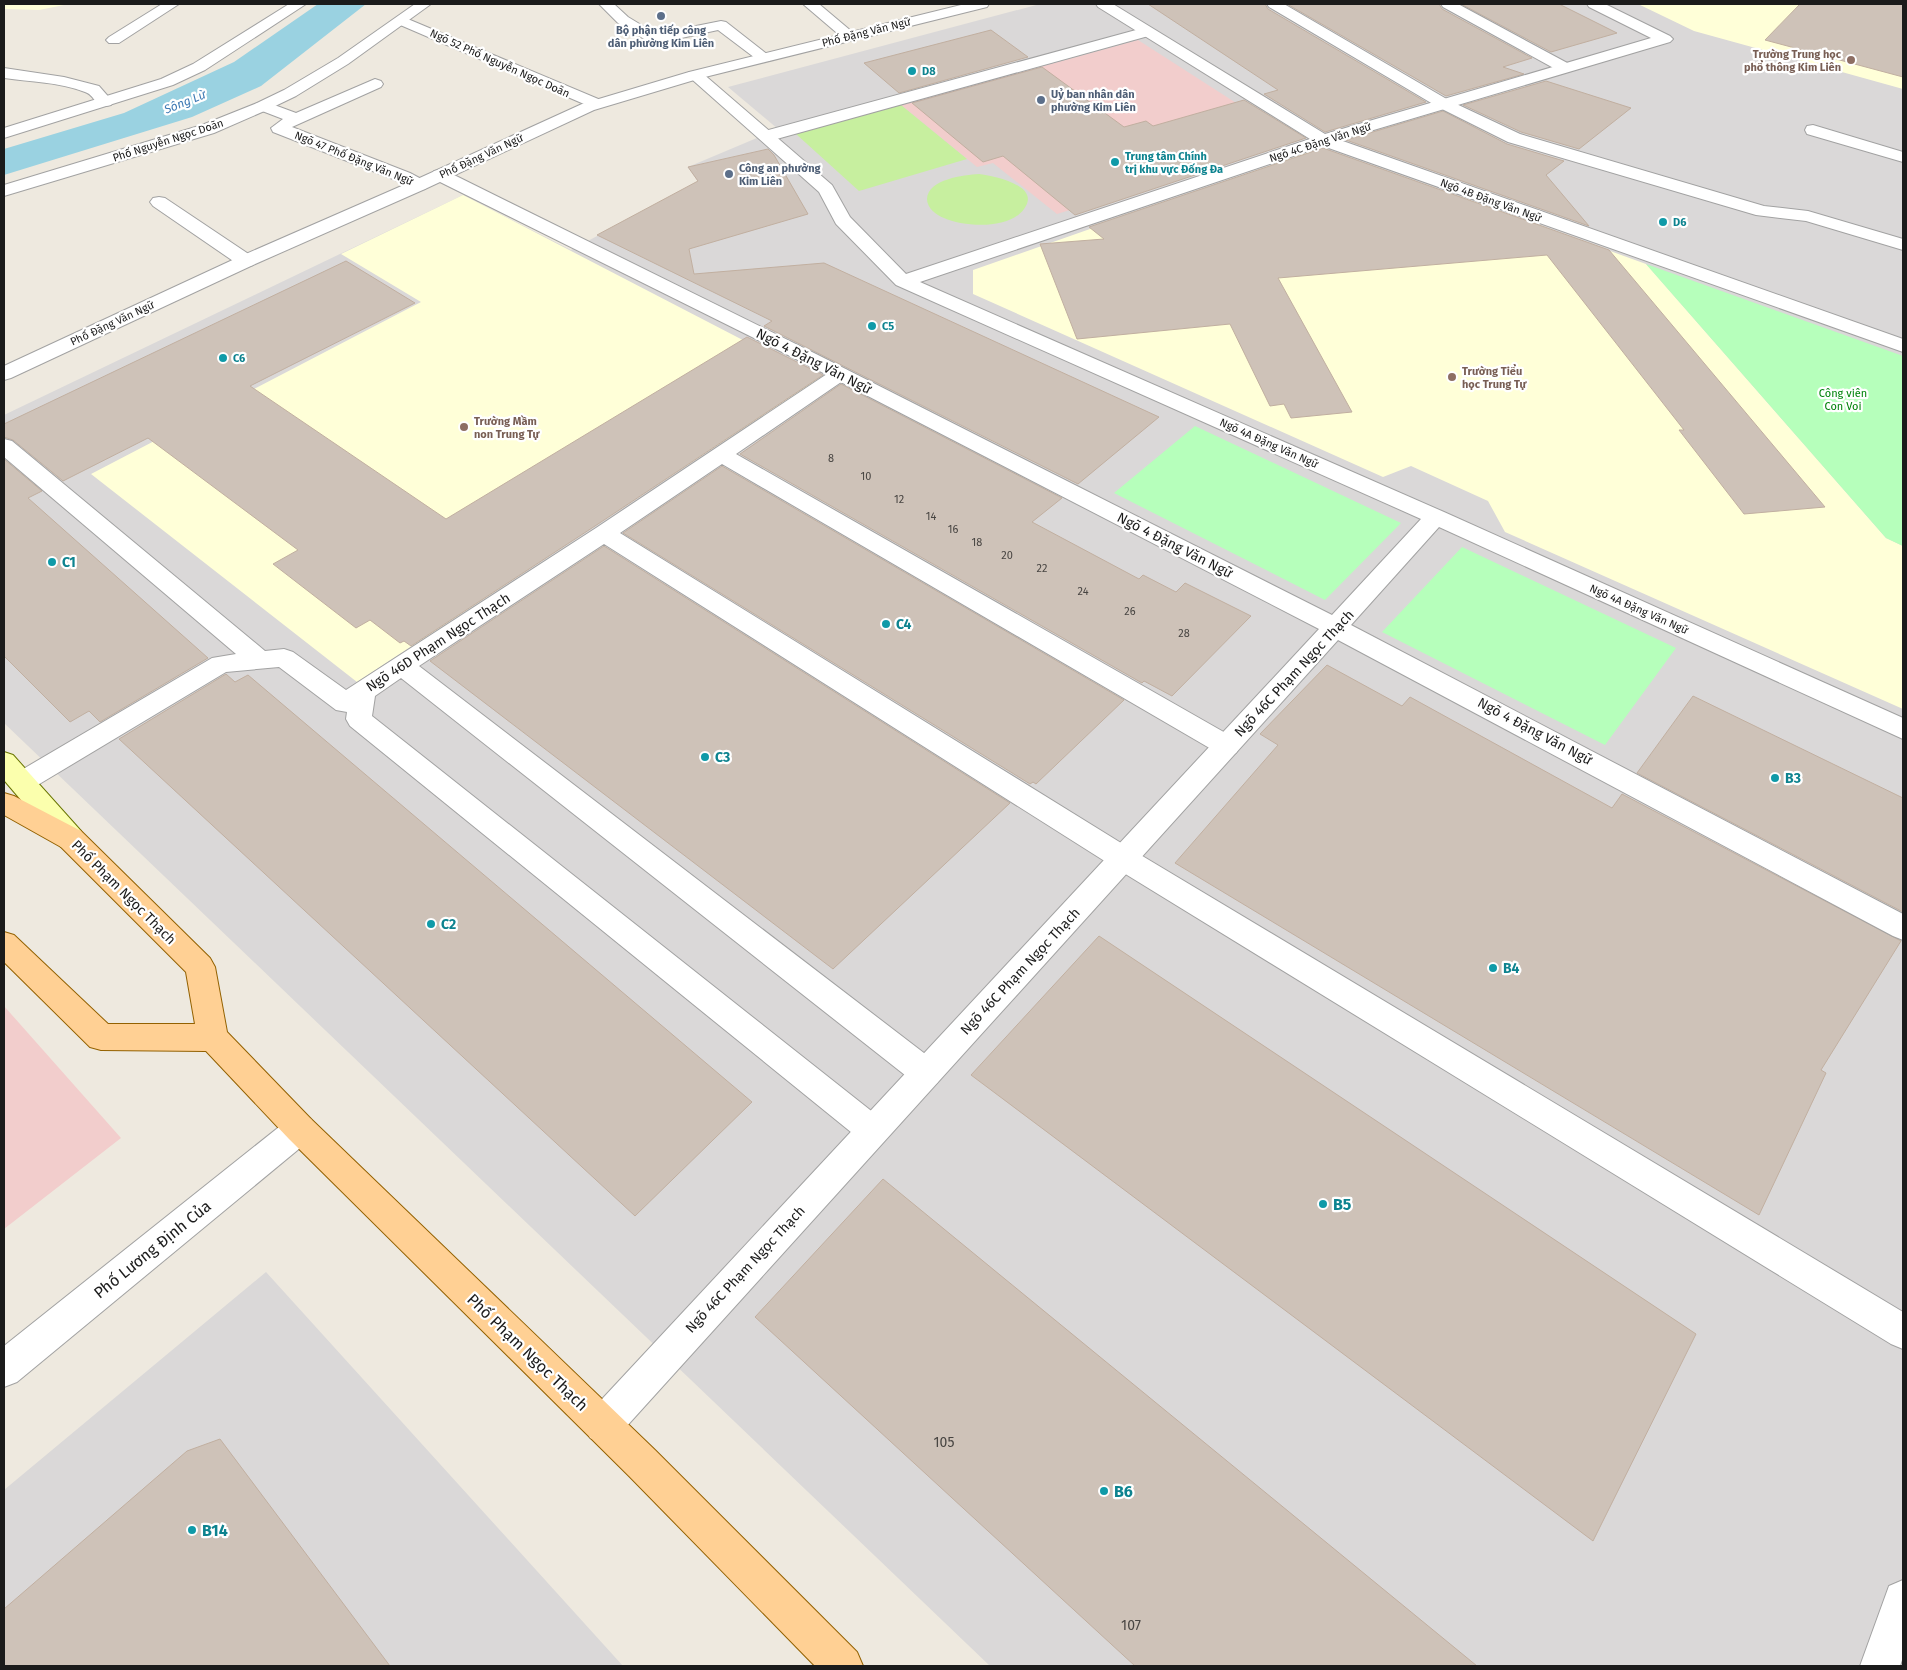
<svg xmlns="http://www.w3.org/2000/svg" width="1907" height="1670" viewBox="0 0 1907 1670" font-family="'Fira Sans',sans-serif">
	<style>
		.residential { fill: #dad8d8 }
		.commercial { fill: #f2cdcc }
		.education { fill: #ffffd8 }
		.grass { fill: #c7ef9f }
		.park { fill: #b6ffbb }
		.water { fill: #9ad2e1 }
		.building { fill: #cec2b8; stroke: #c1afa0 }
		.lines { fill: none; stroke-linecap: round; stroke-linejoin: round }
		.service-casing { stroke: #a2a2a2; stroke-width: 2 }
		.minor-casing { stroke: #a2a2a2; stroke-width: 2 }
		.tertiary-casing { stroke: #a2a2a2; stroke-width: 2 }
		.secondary-casing { stroke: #697500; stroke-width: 2 }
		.primary-casing { stroke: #936100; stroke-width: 2 }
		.service { fill: #fff; fill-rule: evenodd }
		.minor { fill: #fff; fill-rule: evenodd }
		.tertiary { fill: #fff; fill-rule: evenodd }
		.secondary { fill: #fbffad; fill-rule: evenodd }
		.primary { fill: #ffd094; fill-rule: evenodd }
		.service-dot { fill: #5c6f8a; stroke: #fff; stroke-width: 2 }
		.education-dot { fill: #8d6e63; stroke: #fff; stroke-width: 2 }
		.culture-dot { fill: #0f9aa8; stroke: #fff; stroke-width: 2 }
		.labels { text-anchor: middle; stroke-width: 4.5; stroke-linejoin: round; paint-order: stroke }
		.far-service-label { font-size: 11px; font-weight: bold; fill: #4e5e75; stroke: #fff; text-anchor: start }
		.far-street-label { font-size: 11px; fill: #1b1b1b; stroke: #fff }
		.far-education-label { font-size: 11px; font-weight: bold; fill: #785e54; stroke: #fff; text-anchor: start }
		.far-culture-label { font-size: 11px; font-weight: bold; fill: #0d838f; stroke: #fff; text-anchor: start }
		.far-park-label { font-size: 11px; fill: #00830a; stroke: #fff }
		.number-label { font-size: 11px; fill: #484542 }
		.far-water-label { font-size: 12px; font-style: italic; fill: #3f7ab4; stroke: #fff }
		.street-label { font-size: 14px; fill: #1b1b1b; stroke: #fff }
		.culture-label { font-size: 14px; font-weight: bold; fill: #0d838f; stroke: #fff; text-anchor: start }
		.near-number-label { font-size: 14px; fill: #484542 }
		.near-culture-label { font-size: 16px; font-weight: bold; fill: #0d838f; stroke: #fff; text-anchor: start }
		.near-street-label { font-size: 16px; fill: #1b1b1b; stroke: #fff }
	</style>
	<rect width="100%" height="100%" fill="#eee9df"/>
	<!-- residential -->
	<path class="residential" d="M 1040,4 L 1903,4 L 1903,1666 L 990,1666 L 4,723 L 4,415 L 463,195 L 571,250 L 698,182 L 688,167 L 778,129 L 728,87 Z
		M 266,1272 L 623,1666 L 4,1666 L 4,1490 Z"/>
	<!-- commercial -->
	<path class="commercial" d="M 1138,40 L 1294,140 L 1057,214 L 993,163 L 977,167 L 901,105 Z
		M 4,1006 L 121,1138 L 4,1229 Z"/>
	<!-- education -->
	<path class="education" d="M 4,4 L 69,4 L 39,10 L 4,9 Z
		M 1638,4 L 1903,4 L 1903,89 L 1694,31 Z
		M 1309,152 L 1345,157 L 1475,202 L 1646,264 L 1886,538 L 1903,546 L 1903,709 L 1505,532 L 1488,501 L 1411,466 L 1383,477 L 973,294 L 973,270 Z
		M 463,195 L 818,379 L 357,682 L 91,474 L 421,302 L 341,254 Z"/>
	<!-- grass -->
	<path class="grass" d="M 901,105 L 967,159 L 859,191 L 796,134 Z
		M 979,174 C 993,176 1042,185 1024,209 C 1009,230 964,227 944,218 C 936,215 927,208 927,199 C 928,179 964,175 979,174 Z"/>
	<!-- park -->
	<path class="park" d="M 1646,264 L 1903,356 L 1903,546 L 1886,538 Z
		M 1195,426 L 1401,523 L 1325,600 L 1114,493 Z
		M 1462,547 L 1676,648 L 1605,745 L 1382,632 Z"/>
	<!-- water -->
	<path class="water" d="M 318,4 L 366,4 L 261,86 L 192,117 L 4,175 L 4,149 L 124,113 L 234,62 Z"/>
	<!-- building -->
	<path class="building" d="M 1148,4 L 1265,4 L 1268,9 L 1426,102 L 1325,132 L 1264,94 L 1278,90 Z
		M 1287,4 L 1439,4 L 1442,9 L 1532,58 L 1503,67 L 1524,74 L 1446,96 Z
		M 1461,4 L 1559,4 L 1617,33 L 1551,52 Z
		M 1800,4 L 1903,4 L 1903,77 L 1765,40 Z
		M 991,30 L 1028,57 L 899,93 L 864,63 Z
		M 1042,67 L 1124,127 L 1146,121 L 1153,126 L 1244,100 L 1306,138 L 1075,215 L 1003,156 L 983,162 L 912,103 Z
		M 1546,81 L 1631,108 L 1579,149 L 1521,132 L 1463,105 Z
		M 1443,111 L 1507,144 L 1564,161 L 1546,175 L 1589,226 L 1346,140 Z
		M 1323,148 L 1609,250 L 1825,507 L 1744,514 L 1679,430 L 1684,430 L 1547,255 L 1278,278 L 1352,412 L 1291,418 L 1284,404 L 1270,406 L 1230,324 L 1077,339 L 1040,244 L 1104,239 L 1089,227 Z
		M 768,149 L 774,155 L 808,214 L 689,249 L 694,274 L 824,263 L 1159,417 L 1078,484 L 764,326 L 772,321 L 597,235 L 698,181 L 688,167 Z
		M 346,261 L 415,303 L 250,386 L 446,519 L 747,337 L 823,375 L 595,526 L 411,646 L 404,641 L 400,643 L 370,620 L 356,628 L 273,564 L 298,550 L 148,438 L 63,481 L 13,440 L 4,437 L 4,424 Z
		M 841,384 L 1062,498 L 1032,522 L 1139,579 L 1143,575 L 1176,592 L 1185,583 L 1251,616 L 1172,696 L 1144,681 L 1142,683 L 740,454 Z
		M 4,459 L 42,491 L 28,498 L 208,658 L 100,722 L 89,711 L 70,722 L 4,656 Z
		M 722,466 L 1124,700 L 1036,784 L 1033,782 L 1030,784 L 623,533 Z
		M 604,546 L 1010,803 L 833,969 L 430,661 Z
		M 1327,665 L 1402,706 L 1410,697 L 1612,808 L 1622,794 L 1901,941 L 1821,1070 L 1826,1073 L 1759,1215 L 1175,863 L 1278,745 L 1260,734 Z
		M 226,674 L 235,682 L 248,675 L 752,1102 L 635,1216 L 119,739 Z
		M 1693,696 L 1903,798 L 1903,912 L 1637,773 Z
		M 1099,936 L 1696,1334 L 1593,1541 L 971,1075 Z
		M 883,1179 L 1477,1666 L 1135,1666 L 755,1317 Z
		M 220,1439 L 390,1666 L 4,1666 L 4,1609 L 187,1451 Z"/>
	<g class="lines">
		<defs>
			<path id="service" d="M 162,4 L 179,4 L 119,43 L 109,43 L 106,40 L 109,37 Z
				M 599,4 L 614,4 L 628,17 L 656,34 L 721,21 L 726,22 L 772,58 L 769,61 L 759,61 L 718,30 L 654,44 L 649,42 L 618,23 Z
				M 803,4 L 819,4 L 857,36 L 854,39 L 844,39 Z
				M 1267,4 L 1284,4 L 1450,101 L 1520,134 L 1764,206 L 1808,211 L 1903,239 L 1903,250 L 1806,221 L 1756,215 L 1508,142 L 1438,107 L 1269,7 Z
				M 1441,4 L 1458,4 L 1571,65 L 1573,68 L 1571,71 L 1559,71 L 1443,7 Z
				M 403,17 L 603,101 L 605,104 L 603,107 L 591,107 L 398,24 L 396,21 L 398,18 Z
				M 1147,27 L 1152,29 L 1155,32 L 1152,35 L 773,140 L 761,140 L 759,136 L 761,132 Z
				M 4,68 L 64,77 L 99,86 L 113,102 L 111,105 C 94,110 97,96 85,92 C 60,82 30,82 4,78 Z
				M 375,79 L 381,81 L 383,84 L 381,87 L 292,127 L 410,173 L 425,181 L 428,185 L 425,189 C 415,191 407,186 398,181 L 273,132 L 271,128 L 283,119 L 257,109 L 255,106 L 257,103 L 269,103 L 296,113 Z
				M 1813,125 L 1903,152 L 1903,162 L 1807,134 L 1805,130 L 1807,126 Z
				M 159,197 L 165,198 L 253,257 L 255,261 L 253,265 L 246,267 L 239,265 L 153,206 L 150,202 L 153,198 Z
				M 840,368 L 847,370 L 850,374 L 847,378 L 736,454 L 1236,739 L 1240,746 L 1236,753 L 1227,756 L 1218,753 L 722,464 L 620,533 L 1134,851 L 1903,1312 L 1903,1349 L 1891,1344 L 1114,867 L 604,544 L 419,666 L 937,1063 L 942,1073 L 937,1083 L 926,1087 L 915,1083 L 401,678 L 375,696 L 372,716 L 884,1121 L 889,1131 L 884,1141 L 873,1146 L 862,1141 L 350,726 L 346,719 L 347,712 L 336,710 L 279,667 L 226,672 L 31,789 L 22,792 L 13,789 L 9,782 L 13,775 L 212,658 L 236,654 L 4,457 L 4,439 L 12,441 L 265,651 L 284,649 L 293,652 L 346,690 L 596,528 L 833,370 Z"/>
			<path id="minor" d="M 289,4 L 306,4 L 205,70 L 173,85 L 4,138 L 4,128 L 161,79 L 193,64 Z
				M 415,4 L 431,4 L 348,64 L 296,96 L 269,109 L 214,133 L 4,196 L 4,185 L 202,125 L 257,103 L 284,90 L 338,58 Z
				M 1096,4 L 1113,4 L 1325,134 L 1651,38 L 1589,7 L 1587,4 L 1605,4 L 1670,36 L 1673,39 L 1670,42 L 1340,140 L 1903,339 L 1903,352 L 1323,146 L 920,282 L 1444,512 L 1903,718 L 1903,739 L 1439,527 L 1351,625 L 1903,914 L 1903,940 L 1893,936 L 1338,640 L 616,1438 L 603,1443 L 590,1438 L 585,1425 L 590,1412 L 1319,629 L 802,362 L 434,179 L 431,175 L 434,171 L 440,170 L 446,171 L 816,354 L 1332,615 L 1421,519 L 896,285 L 836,224 L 819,192 L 687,75 L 689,72 L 701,72 L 832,185 L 850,217 L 906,274 L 1310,139 L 1098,7 Z
				M 1903,1580 L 1903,1657 L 1900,1666 L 1860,1666 L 1889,1586 Z"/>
			<path id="tertiary" d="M 965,4 L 989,4 L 987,7 L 701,78 L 594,110 L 425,189 L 253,265 L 11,378 L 4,380 L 4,366 L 239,257 L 413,181 L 582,104 L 689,72 Z
				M 300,1114 L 311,1119 L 316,1129 L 311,1139 L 17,1382 L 4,1387 L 4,1346 L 289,1119 Z"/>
			<path id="secondary" d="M 4,752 L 13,755 L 81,831 L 85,839 L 81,847 L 71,850 L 61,847 L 4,780 Z"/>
			<path id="primary" d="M 4,793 L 14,796 L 81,831 L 210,958 L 215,967 L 227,1032 L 311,1119 L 655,1450 L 857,1652 L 863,1666 L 815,1666 L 629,1476 L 289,1139 L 206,1051 L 101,1050 L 90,1047 L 4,962 L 4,932 L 14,935 L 108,1024 L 195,1024 L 186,972 L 61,847 L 4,815 Z"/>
		</defs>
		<!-- service casing -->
		<use href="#service" class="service-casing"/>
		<!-- minor casing -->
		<use href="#minor" class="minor-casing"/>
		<!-- tertiary casing -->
		<use href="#tertiary" class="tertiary-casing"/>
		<!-- secondary casing -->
		<use href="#secondary" class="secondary-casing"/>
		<!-- primary casing -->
		<use href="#primary" class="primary-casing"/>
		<!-- service -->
		<use href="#service" class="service"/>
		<!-- minor -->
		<use href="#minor" class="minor"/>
		<!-- tertiary -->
		<use href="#tertiary" class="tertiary"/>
		<!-- secondary -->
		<use href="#secondary" class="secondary"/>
		<!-- primary -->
		<use href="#primary" class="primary"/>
	</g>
	<!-- markers -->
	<g class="service-dot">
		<circle cx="661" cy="16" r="5"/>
		<circle cx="1041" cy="100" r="5"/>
		<circle cx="729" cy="174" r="5"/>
	</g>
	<g class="education-dot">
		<circle cx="1851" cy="60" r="5"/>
		<circle cx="1452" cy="377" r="5"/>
		<circle cx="464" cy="427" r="5"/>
	</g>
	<g class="culture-dot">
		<circle cx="912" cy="71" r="5"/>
		<circle cx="1115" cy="162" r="5"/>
		<circle cx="1663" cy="222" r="5"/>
		<circle cx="872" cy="326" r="5"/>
		<circle cx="223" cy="358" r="5"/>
		<circle cx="52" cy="562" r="5"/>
		<circle cx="886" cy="624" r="5"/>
		<circle cx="705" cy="757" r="5"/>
		<circle cx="1775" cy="778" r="5"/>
		<circle cx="431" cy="924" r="5"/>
		<circle cx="1493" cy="968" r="5"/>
		<circle cx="1323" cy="1204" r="5"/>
		<circle cx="1104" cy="1491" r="5"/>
		<circle cx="192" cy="1530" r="5"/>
	</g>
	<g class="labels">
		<!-- far-service labels -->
		<g class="far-service-label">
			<text x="661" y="34" text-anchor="middle">Bộ phận tiếp công<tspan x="661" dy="13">dân phường Kim Liên</tspan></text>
			<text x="1051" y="98">Uỷ ban nhân dân<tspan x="1051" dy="13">phường Kim Liên</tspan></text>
			<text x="739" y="172">Công an phường<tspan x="739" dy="13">Kim Liên</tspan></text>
		</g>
		<!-- far-street labels -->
		<g class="far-street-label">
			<text transform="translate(866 32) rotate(-14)" y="4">Phố Đặng Văn Ngữ</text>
			<text transform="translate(500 63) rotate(24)" y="4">Ngõ 52 Phố Nguyễn Ngọc Doãn</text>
			<text transform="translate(168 140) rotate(-18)" y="4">Phố Nguyễn Ngọc Doãn</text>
			<text transform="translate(1320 142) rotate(-18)" y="4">Ngõ 4C Đặng Văn Ngữ</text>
			<text transform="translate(481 156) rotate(-25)" y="4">Phố Đặng Văn Ngữ</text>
			<text transform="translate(354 158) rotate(22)" y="4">Ngõ 47 Phố Đặng Văn Ngữ</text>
			<text transform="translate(1491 200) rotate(20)" y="4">Ngõ 4B Đặng Văn Ngữ</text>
			<text transform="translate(112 323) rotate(-25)" y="4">Phố Đặng Văn Ngữ</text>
			<text transform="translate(1269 443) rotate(24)" y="4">Ngõ 4A Đặng Văn Ngữ</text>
			<text transform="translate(1639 609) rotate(24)" y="4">Ngõ 4A Đặng Văn Ngữ</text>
		</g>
		<!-- far-education labels -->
		<g class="far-education-label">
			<text x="1841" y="58" text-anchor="end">Trường Trung học<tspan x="1841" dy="13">phổ thông Kim Liên</tspan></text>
			<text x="1462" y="375">Trường Tiểu<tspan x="1462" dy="13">học Trung Tự</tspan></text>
			<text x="474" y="425">Trường Mầm<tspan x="474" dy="13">non Trung Tự</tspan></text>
		</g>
		<!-- far-culture labels -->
		<g class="far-culture-label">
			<text x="922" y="75">D8</text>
			<text x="1125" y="160">Trung tâm Chính<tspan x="1125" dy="13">trị khu vực Đống Đa</tspan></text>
			<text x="1673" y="226">D6</text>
			<text x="882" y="330">C5</text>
			<text x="233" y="362">C6</text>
		</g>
		<!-- far-park labels -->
		<g class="far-park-label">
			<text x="1843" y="397">Công viên<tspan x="1843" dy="13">Con Voi</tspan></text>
		</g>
		<!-- number labels -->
		<g class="number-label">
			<text x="831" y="462">8</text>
			<text x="866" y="480">10</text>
			<text x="899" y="503">12</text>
			<text x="931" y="520">14</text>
			<text x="953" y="533">16</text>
			<text x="977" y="546">18</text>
			<text x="1007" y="559">20</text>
			<text x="1042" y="572">22</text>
			<text x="1083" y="595">24</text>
			<text x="1130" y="615">26</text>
			<text x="1184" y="637">28</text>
		</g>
		<!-- far-water labels -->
		<g class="far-water-label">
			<text transform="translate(185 102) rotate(-22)" y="4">Sông Lừ</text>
		</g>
		<!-- street labels -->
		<g class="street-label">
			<text transform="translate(814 361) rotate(27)" y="5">Ngõ 4 Đặng Văn Ngữ</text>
			<text transform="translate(1175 545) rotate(27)" y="5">Ngõ 4 Đặng Văn Ngữ</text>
			<text transform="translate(438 642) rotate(-33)" y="5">Ngõ 46D Phạm Ngọc Thạch</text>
			<text transform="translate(1294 673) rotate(-47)" y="5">Ngõ 46C Phạm Ngọc Thạch</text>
			<text transform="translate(1535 731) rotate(28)" y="5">Ngõ 4 Đặng Văn Ngữ</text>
			<text transform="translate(124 892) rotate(45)" y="5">Phố Phạm Ngọc Thạch</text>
			<text transform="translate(1020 971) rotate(-47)" y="5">Ngõ 46C Phạm Ngọc Thạch</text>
			<text transform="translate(745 1269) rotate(-47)" y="5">Ngõ 46C Phạm Ngọc Thạch</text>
		</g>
		<!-- culture labels -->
		<g class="culture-label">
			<text x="62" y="567">C1</text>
			<text x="896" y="629">C4</text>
			<text x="715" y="762">C3</text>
			<text x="1785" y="783">B3</text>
			<text x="441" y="929">C2</text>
			<text x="1503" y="973">B4</text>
		</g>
		<!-- near-number labels -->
		<g class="near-number-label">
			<text x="944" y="1447">105</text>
			<text x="1131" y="1630">107</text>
		</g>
		<!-- near-culture labels -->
		<g class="near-culture-label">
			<text x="1333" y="1210">B5</text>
			<text x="1114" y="1497">B6</text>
			<text x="202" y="1536">B14</text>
		</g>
		<!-- near-street labels -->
		<g class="near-street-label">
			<text transform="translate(152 1249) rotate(-39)" y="6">Phố Lương Định Của</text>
			<text transform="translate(528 1352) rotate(44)" y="6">Phố Phạm Ngọc Thạch</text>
		</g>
	</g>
	<!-- border -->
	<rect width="1907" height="1670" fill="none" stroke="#1b1b1b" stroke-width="10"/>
</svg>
